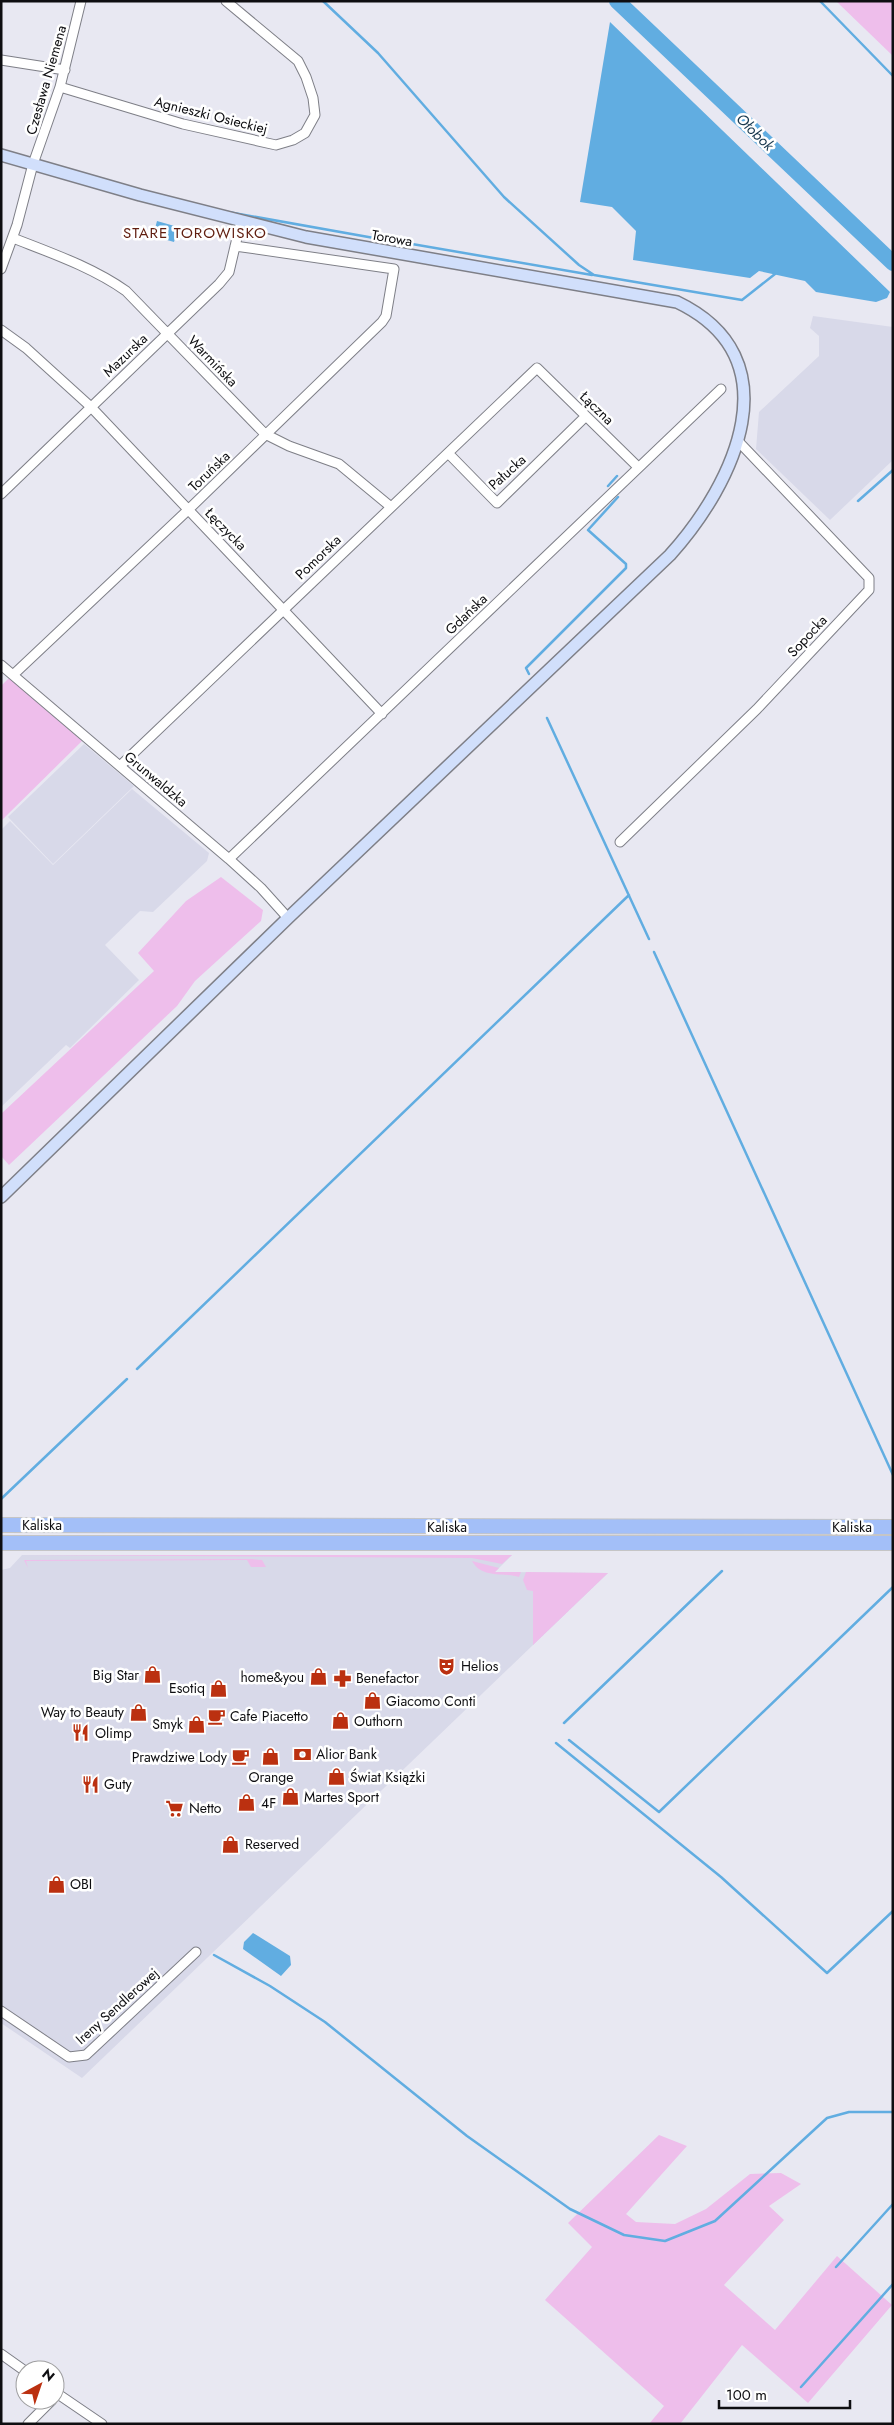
<svg xmlns="http://www.w3.org/2000/svg" width="894" height="2425" viewBox="0 0 894 2425" font-family="Jost,sans-serif">
	<style>
		.built { fill: #d8d9e9 }
		.green { fill: #eebeeb }
		.water { fill: #61ade1 }
		.lines { fill: none; stroke-linecap: round; stroke-linejoin: round }
		.stream { stroke: #61ade1; stroke-width: 2.5 }
		.river { stroke: #61ade1; stroke-width: 16 }
		.street-casing { stroke: #7e7f87; stroke-width: 11 }
		.secondary-casing { stroke: #7e7f87; stroke-width: 14 }
		.primary-casing { stroke: #c5c5c6; stroke-width: 16 }
		.street { stroke: #fff; stroke-width: 9 }
		.secondary { stroke: #d1dffb; stroke-width: 11 }
		.primary { stroke: #a3bff8; stroke-width: 14 }
		.labels { text-anchor: middle; stroke-width: 5; stroke-linejoin: round; paint-order: stroke }
		.street-label { font-size: 14px; fill: #0e0e11; stroke: #fff }
		.poi-label { font-size: 14px; fill: #0e0e11; stroke: #fff; text-anchor: start }
		.water-label { font-size: 15px; font-style: italic; fill: #17384e; stroke: #fff }
		.neighbourhood-label { font-size: 15px; letter-spacing: 1px; fill: #601d0f; stroke: #fff }
	</style>
	<rect width="100%" height="100%" fill="#e8e8f2"/>
	<!-- built -->
	<path class="built" d="M 813,316 L 893,327 L 893,460 L 830,520 L 756,449 L 759,412 L 819,356 L 819,336 L 810,328 Z
		M 84,744 L 134,786 L 53,864 L 8,817 Z
		M 132,789 L 209,853 L 207,861 L 153,912 L 140,911 L 105,945 L 139,980 L 70,1048 L 66,1045 L 1,1107 L 1,830 L 10,821 L 53,865 Z
		M 22,1555 L 512,1555 L 495,1572 L 608,1573 L 82,2078 L 1,2023 L 1,1570 L 10,1568 Z"/>
	<!-- green -->
	<path class="green" d="M 836,1 L 893,1 L 893,56 Z
		M 9,678 L 82,741 L 1,821 L 1,686 Z
		M 221,877 L 263,910 L 261,921 L 195,981 L 177,1006 L 9,1165 L 1,1156 L 1,1114 L 154,971 L 138,953 L 186,901 Z
		M 22,1555 L 512,1555 L 502,1564 L 472,1558 Z
		M 252,1559 L 262,1560 L 266,1567 L 251,1567 L 247,1560 L 26,1561 L 28,1568 L 24,1560 Z
		M 472,1561 L 499,1568 L 495,1572 L 521,1572 L 519,1577 C 503,1572 482,1579 472,1561 Z
		M 526,1572 L 608,1573 L 533,1645 L 533,1591 L 527,1590 L 523,1580 Z
		M 659,2135 L 687,2146 L 626,2214 L 636,2222 L 675,2224 L 706,2209 L 750,2174 L 781,2173 L 801,2184 L 769,2206 L 784,2220 L 724,2285 L 775,2330 L 837,2256 L 892,2305 L 808,2403 L 742,2345 L 680,2424 L 649,2424 L 664,2406 L 545,2300 L 592,2247 L 568,2223 Z"/>
	<!-- water -->
	<path class="water" d="M 610,22 L 890,292 L 887,298 L 876,302 L 816,292 L 805,281 L 759,271 L 750,278 L 633,260 L 636,231 L 612,207 L 580,202 Z
		M 157,221 L 178,227 L 174,242 L 153,236 Z
		M 253,1933 L 290,1956 L 291,1965 L 281,1976 L 243,1949 L 244,1942 Z"/>
	<g class="lines">
		<!-- stream -->
		<path class="stream" d="M 323,1 L 378,53 L 504,197 L 579,265 L 594,275 L 742,300 L 775,274
			M 820,1 L 893,76
			M 228,212 L 374,238
			M 383,239 L 592,275
			M 608,486 L 617,476
			M 858,501 L 893,470
			M 529,674 L 526,668 L 626,568 L 626,564 L 588,530 L 618,497
			M 547,718 L 649,939
			M 654,952 L 893,1475
			M 137,1369 L 629,895
			M 1,1499 L 127,1379
			M 564,1723 L 722,1571
			M 569,1740 L 659,1812 L 893,1587
			M 556,1743 L 721,1877 L 827,1973 L 893,1911
			M 214,1955 L 270,1986 L 325,2022 L 467,2136 L 570,2209 L 624,2235 L 665,2241 L 715,2221 L 827,2118 L 849,2112 L 893,2112
			M 836,2267 L 893,2204
			M 801,2387 L 893,2284"/>
		<!-- river -->
		<path class="river" d="M 617,1 L 893,263"/>
		<defs>
			<path id="street" d="M 1,60 L 65,70
				M 60,87 L 183,124 L 276,145 L 293,140 L 305,133 L 315,115 L 313,98 L 306,77 L 298,61 L 226,1
				M 13,238 C 51,253 92,267 126,291 L 265,434 L 289,446 L 339,464 L 391,507
				M 1,269 L 17,225 L 33,164 L 60,87 L 81,1
				M 1,330 L 26,348 L 91,407 L 382,714
				M 448,453 L 497,503 L 586,416
				M 1,494 L 219,284 L 229,272 L 241,221
				M 1,665 L 229,859 L 261,888 L 288,918
				M 13,675 L 188,510 L 382,322 L 386,316 L 394,269 L 235,246
				M 120,766 L 537,368 L 638,467
				M 620,842 L 757,709 L 869,590 L 869,578 L 738,441
				M 229,859 L 721,389
				M 1,2011 L 69,2057 L 86,2055 L 196,1952
				M 1,2354 L 25,2371
				M 55,2392 L 102,2424
				M 28,2424 L 52,2400"/>
			<path id="secondary" d="M 1,155 L 140,195 L 306,237 L 677,302 C 794,358 735,483 670,555 L 288,918 L 1,1197"/>
			<path id="primary" d="M 1,1525 L 893,1527
				M 1,1543 L 893,1543"/>
		</defs>
		<!-- street casing -->
		<use href="#street" class="street-casing"/>
		<!-- secondary casing -->
		<use href="#secondary" class="secondary-casing"/>
		<!-- primary casing -->
		<use href="#primary" class="primary-casing"/>
		<!-- street -->
		<use href="#street" class="street"/>
		<!-- secondary -->
		<use href="#secondary" class="secondary"/>
		<!-- primary -->
		<use href="#primary" class="primary"/>
	</g>
	<!-- icons -->
	<defs>
		<symbol id="theatre-bare" viewBox="-9 -9 18 18"><path d="M-5-5.5Q0-4 5-5.5V0Q5 5 0 6Q-5 5-5 0ZM-3.3-2.5H-1v1.5H-3.3ZM1-2.5H3.3v1.5H1ZM-2.8 1Q0 5.5 2.8 1Z" fill="#bb3010" stroke="#fff" stroke-width="2.5" paint-order="stroke"/></symbol>
		<symbol id="shop-bare" viewBox="-9 -9 18 18"><path d="M-5-2.5h2.3a2.7 3.5 0 0 1 5.4 0H5L5.5 6h-11ZM-1.5-2.5h3a1.5 2.3 0 0 0-3 0Z" fill="#bb3010" stroke="#fff" stroke-width="2.5" paint-order="stroke"/></symbol>
		<symbol id="pharmacy-bare" viewBox="-9 -9 18 18"><path d="M-2-6h4v4h4v4h-4v4h-4v-4h-4v-4h4Z" fill="#bb3010" stroke="#fff" stroke-width="2.5" paint-order="stroke"/></symbol>
		<symbol id="cafe-bare" viewBox="-9 -9 18 18"><path d="M-5.5-4.5H6V0H3Q3 3.5 0 3.5H-2.5Q-5.5 3.5-5.5 0ZM3-3.2v2h1.7v-2ZM-6 4.5H4V6H-6Z" fill="#bb3010" stroke="#fff" stroke-width="2.5" paint-order="stroke"/></symbol>
		<symbol id="restaurant-bare" viewBox="-9 -9 18 18"><path d="M-5-6h1v4h1v-4h1v4h1v-4h1v5L-1.5 .5V6h-2V.5L-5-1ZM5-6V6H3V1.5H1.5Q1.5-4 5-6Z" fill="#bb3010" stroke="#fff" stroke-width="2.5" paint-order="stroke"/></symbol>
		<symbol id="bank-bare" viewBox="-9 -9 18 18"><path d="M-6-4H6V4H-6ZM0-2.3a2.3 2.3 0 1 0 0 4.6a2.3 2.3 0 1 0 0-4.6Z" fill="#bb3010" stroke="#fff" stroke-width="2.5" paint-order="stroke"/></symbol>
		<symbol id="supermarket-bare" viewBox="-9 -9 18 18"><path d="M-6-5.5h2.5l.6 2H6L4.5 2H-2.5L-4.4-4H-6ZM-1.5 3.2a1.3 1.3 0 1 0 .1 0ZM3 3.2a1.3 1.3 0 1 0 .1 0Z" fill="#bb3010" stroke="#fff" stroke-width="2.5" paint-order="stroke"/></symbol>
	</defs>
	<g fill-rule="evenodd">
		<use href="#theatre-bare" x="434" y="1654" width="25" height="25"/>
		<use href="#shop-bare" x="140" y="1662" width="25" height="25"/>
		<use href="#shop-bare" x="306" y="1664" width="25" height="25"/>
		<use href="#pharmacy-bare" x="330" y="1666" width="25" height="25"/>
		<use href="#shop-bare" x="206" y="1676" width="25" height="25"/>
		<use href="#shop-bare" x="360" y="1688" width="25" height="25"/>
		<use href="#shop-bare" x="126" y="1700" width="25" height="25"/>
		<use href="#cafe-bare" x="204" y="1704" width="25" height="25"/>
		<use href="#shop-bare" x="328" y="1708" width="25" height="25"/>
		<use href="#shop-bare" x="184" y="1712" width="25" height="25"/>
		<use href="#restaurant-bare" x="68" y="1720" width="25" height="25"/>
		<use href="#bank-bare" x="290" y="1742" width="25" height="25"/>
		<use href="#cafe-bare" x="228" y="1744" width="25" height="25"/>
		<use href="#shop-bare" x="258" y="1744" width="25" height="25"/>
		<use href="#shop-bare" x="324" y="1764" width="25" height="25"/>
		<use href="#restaurant-bare" x="78" y="1772" width="25" height="25"/>
		<use href="#shop-bare" x="278" y="1784" width="25" height="25"/>
		<use href="#shop-bare" x="234" y="1790" width="25" height="25"/>
		<use href="#supermarket-bare" x="162" y="1796" width="25" height="25"/>
		<use href="#shop-bare" x="218" y="1832" width="25" height="25"/>
		<use href="#shop-bare" x="44" y="1872" width="25" height="25"/>
	</g>
	<g class="labels">
		<!-- street labels -->
		<g class="street-label">
			<text transform="translate(46 80) rotate(-74)" y="5">Czesława Niemena</text>
			<text transform="translate(211 115) rotate(14)" y="5">Agnieszki Osieckiej</text>
			<text transform="translate(392 238) rotate(10)" y="5">Torowa</text>
			<text transform="translate(125 355) rotate(-44)" y="5">Mazurska</text>
			<text transform="translate(213 361) rotate(46)" y="5">Warmińska</text>
			<text transform="translate(597 408) rotate(44)" y="5">Łączna</text>
			<text transform="translate(209 471) rotate(-44)" y="5">Toruńska</text>
			<text transform="translate(507 472) rotate(-42)" y="5">Pałucka</text>
			<text transform="translate(226 529) rotate(46)" y="5">Łęczycka</text>
			<text transform="translate(318 557) rotate(-44)" y="5">Pomorska</text>
			<text transform="translate(466 614) rotate(-44)" y="5">Gdańska</text>
			<text transform="translate(807 636) rotate(-47)" y="5">Sopocka</text>
			<text transform="translate(156 779) rotate(40)" y="5">Grunwaldzka</text>
			<text x="42" y="1530">Kaliska</text>
			<text x="447" y="1532">Kaliska</text>
			<text x="852" y="1532">Kaliska</text>
			<text transform="translate(117 2006) rotate(-42)" y="5">Ireny Sendlerowej</text>
		</g>
		<!-- poi labels -->
		<g class="poi-label">
			<text x="461" y="1671">Helios</text>
			<text x="139" y="1680" text-anchor="end">Big Star</text>
			<text x="304" y="1682" text-anchor="end">home&amp;you</text>
			<text x="356" y="1683">Benefactor</text>
			<text x="205" y="1693" text-anchor="end">Esotiq</text>
			<text x="386" y="1706">Giacomo Conti</text>
			<text x="124" y="1717" text-anchor="end">Way to Beauty</text>
			<text x="230" y="1721">Cafe Piacetto</text>
			<text x="354" y="1726">Outhorn</text>
			<text x="183" y="1729" text-anchor="end">Smyk</text>
			<text x="95" y="1738">Olimp</text>
			<text x="316" y="1759">Alior Bank</text>
			<text x="227" y="1762" text-anchor="end">Prawdziwe Lody</text>
			<text x="271" y="1782" text-anchor="middle">Orange</text>
			<text x="350" y="1782">Świat Książki</text>
			<text x="104" y="1789">Guty</text>
			<text x="304" y="1802">Martes Sport</text>
			<text x="261" y="1808">4F</text>
			<text x="189" y="1813">Netto</text>
			<text x="245" y="1849">Reserved</text>
			<text x="70" y="1889">OBI</text>
		</g>
		<!-- water labels -->
		<g class="water-label">
			<text transform="translate(755 132) rotate(44)" y="5">Ołobok</text>
		</g>
		<!-- neighbourhood labels -->
		<g class="neighbourhood-label">
			<text x="195" y="238">STARE TOROWISKO</text>
		</g>
	</g>
	<!-- border -->
	<rect width="894" height="2425" fill="none" stroke="#0e0e11" stroke-width="5"/>
	<!-- north arrow -->
	<g transform="translate(40 2385) rotate(40)"><circle r="24" fill="#ffffff" stroke="#9f9fa0"/>
	<path d="M0-4L9 19L0 12L-9 19Z" fill="#bb3010"/>
	<text y="-8" font-size="14" font-weight="bold" text-anchor="middle" fill="#0e0e11">N</text>
	</g>
	<!-- scale -->
	<path d="M719 2400v8h131v-8" fill="none" stroke="#0e0e11" stroke-width="2.5"/>
	<text x="726" y="2400" font-size="15" fill="#0e0e11" stroke="#ffffff" stroke-width="4" paint-order="stroke">100 m</text>
</svg>
